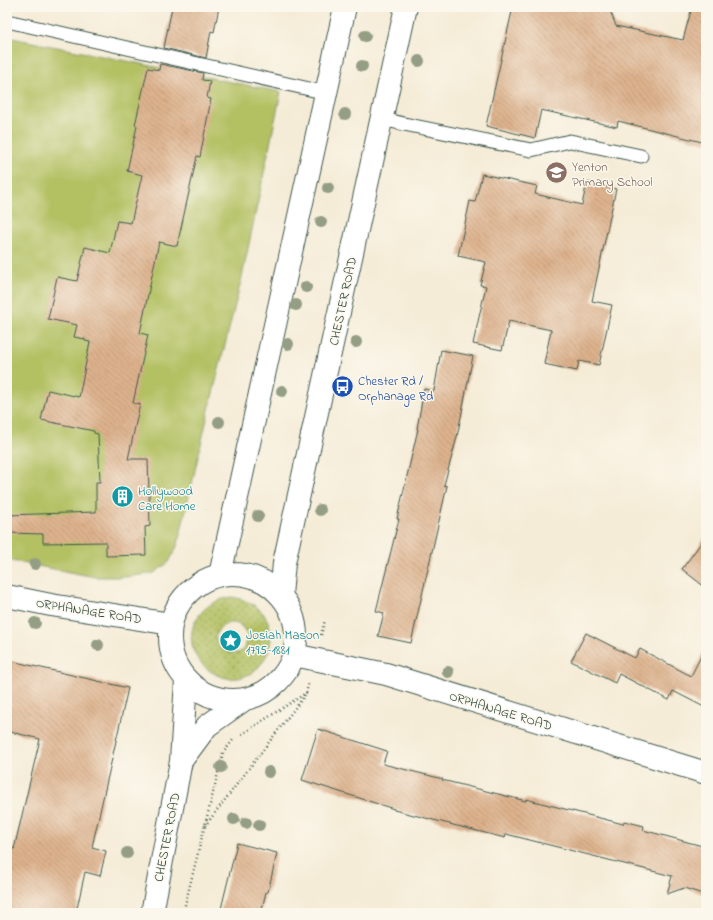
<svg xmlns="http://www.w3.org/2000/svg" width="713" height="920" viewBox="0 0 713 920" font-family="'Indie Flower',sans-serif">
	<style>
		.grass { fill: url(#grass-dots); stroke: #697f4c; fill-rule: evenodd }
		.garden { fill: #b3c164; stroke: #697f4c }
		.building { fill: url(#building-back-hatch) }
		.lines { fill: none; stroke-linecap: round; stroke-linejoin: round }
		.lane-casing { stroke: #3f574c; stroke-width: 15 }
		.street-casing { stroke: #3f574c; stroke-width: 24 }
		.highway-casing { stroke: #3f574c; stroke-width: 24 }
		.path { stroke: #3f574c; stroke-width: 2.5; stroke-dasharray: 1 3; stroke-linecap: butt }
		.lane { stroke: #fff; stroke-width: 13 }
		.street { stroke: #fff; stroke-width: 22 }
		.highway { stroke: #fff; stroke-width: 22 }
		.tree { fill: #949e84 }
		.labels { text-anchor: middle; stroke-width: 3; stroke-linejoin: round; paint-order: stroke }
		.education-label { font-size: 13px; fill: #785e54; stroke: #fbf7ec; text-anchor: start }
		.street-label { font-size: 13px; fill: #1f3d34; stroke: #fbf7ec }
		.transit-label { font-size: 13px; fill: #164399; stroke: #fbf7ec; text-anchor: start }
		.culture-label { font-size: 13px; fill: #0d838f; stroke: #fbf7ec; text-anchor: start }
	</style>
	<defs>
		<pattern id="grass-dots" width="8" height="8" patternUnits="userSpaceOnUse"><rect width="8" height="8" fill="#b3c164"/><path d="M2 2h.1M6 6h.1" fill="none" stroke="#919e53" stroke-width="1.8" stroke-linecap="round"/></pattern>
		<pattern id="building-back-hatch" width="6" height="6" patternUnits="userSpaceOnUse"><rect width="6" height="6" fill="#deb28d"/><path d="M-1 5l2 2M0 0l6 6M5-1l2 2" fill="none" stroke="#b39274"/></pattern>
	</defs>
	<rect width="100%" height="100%" fill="#fbf7ec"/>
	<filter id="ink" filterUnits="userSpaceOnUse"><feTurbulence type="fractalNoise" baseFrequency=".025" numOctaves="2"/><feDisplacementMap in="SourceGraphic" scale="8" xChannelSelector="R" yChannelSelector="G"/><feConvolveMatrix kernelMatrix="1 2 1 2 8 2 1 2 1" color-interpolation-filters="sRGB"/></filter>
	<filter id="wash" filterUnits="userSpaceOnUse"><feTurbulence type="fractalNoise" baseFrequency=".012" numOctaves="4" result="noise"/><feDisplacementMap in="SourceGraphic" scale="16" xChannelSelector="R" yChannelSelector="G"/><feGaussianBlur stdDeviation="0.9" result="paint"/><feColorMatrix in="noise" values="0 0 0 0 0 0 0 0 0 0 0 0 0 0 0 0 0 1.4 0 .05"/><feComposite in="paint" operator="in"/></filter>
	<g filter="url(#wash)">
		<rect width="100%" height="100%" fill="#f5ecd7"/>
		<!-- grass -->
		<path class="grass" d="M 232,597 C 300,609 268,694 219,676 C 208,671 200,664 195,654 C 185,632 197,610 217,601 C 222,599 227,598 232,597 ZM 229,623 C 239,622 244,627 247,636 C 246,675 191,638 229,623 Z"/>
		<!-- garden -->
		<path class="garden" d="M 7,37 L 281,92 L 242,277 L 211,401 L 178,544 L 169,562 L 154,573 L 126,577 L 95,577 L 7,560 Z"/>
		<g id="blocks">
			<!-- building -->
			<path class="building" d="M 172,7 L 219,7 L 214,32 L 211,31 L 206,58 L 164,48 Z
				M 513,7 L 606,7 L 611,13 L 616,26 L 683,40 L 692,7 L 706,7 L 702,44 L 706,45 L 706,143 L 618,121 L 617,127 L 541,110 L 535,138 L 486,126 Z
				M 160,64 L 203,73 L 202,80 L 210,81 L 207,98 L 211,99 L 200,157 L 197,156 L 177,246 L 159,242 L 140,333 L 148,335 L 133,403 L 140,404 L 128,459 L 148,459 L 150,526 L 145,527 L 146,555 L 106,556 L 106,542 L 43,543 L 43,534 L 7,533 L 7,515 L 96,512 L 96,482 L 100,482 L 98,434 L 94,433 L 94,431 L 41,420 L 48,390 L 79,397 L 90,342 L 85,341 L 85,339 L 74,337 L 77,325 L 48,319 L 57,277 L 77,281 L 85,247 L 110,253 L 117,221 L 131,223 L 142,175 L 127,171 L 137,126 L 135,125 L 148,68 L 159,70 Z
				M 482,174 L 537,186 L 535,194 L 582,205 L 587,182 L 616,189 L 592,301 L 612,305 L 599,365 L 579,361 L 577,371 L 544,364 L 551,330 L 509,321 L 502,350 L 473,344 L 486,286 L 480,285 L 486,262 L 458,256 L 470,201 L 475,202 Z
				M 441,350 L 473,356 L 457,437 L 444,485 L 447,486 L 411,643 L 378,636 L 384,613 L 376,611 L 399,519 L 397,519 L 418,429 L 417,429 L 424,389 L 434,391 Z
				M 706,536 L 706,588 L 682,569 Z
				M 586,633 L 635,658 L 640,649 L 691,676 L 706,646 L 706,708 L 673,691 L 669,700 L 619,674 L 615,683 L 571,661 Z
				M 7,660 L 128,688 L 92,847 L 106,851 L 100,876 L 85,872 L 76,913 L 7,913 L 7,848 L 14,849 L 40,739 L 7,731 Z
				M 318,729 L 387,751 L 383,764 L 443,779 L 442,780 L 526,801 L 526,799 L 623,824 L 624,821 L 644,826 L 643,830 L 706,847 L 706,895 L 684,888 L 667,894 L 672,876 L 506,834 L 505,838 L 394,810 L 394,809 L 302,780 Z
				M 237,843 L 277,853 L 268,892 L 266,892 L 261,913 L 220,913 Z"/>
		</g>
	</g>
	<g filter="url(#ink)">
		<use href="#blocks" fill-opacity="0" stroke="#3f574c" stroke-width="1"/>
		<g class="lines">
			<defs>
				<path id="lane" d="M 7,21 L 327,93
					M 382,119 L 404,124 L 531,150 L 570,141 L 641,156"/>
				<path id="street" d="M 7,596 L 51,605 L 171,624
					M 294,655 L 386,674 L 706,773"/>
				<path id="highway" d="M170 637a63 63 0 1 1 126 0a63 63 0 1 1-126 0Z
					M 220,575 L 345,7
					M 281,595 L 284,563 L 406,7
					M 181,761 L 207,726 L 245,699
					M 152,913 L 181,761 L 186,680"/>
			</defs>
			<!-- lane casing -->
			<use href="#lane" class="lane-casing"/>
			<!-- street casing -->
			<use href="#street" class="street-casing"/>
			<!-- highway casing -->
			<use href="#highway" class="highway-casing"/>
			<!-- path -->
			<path class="path" d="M 321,635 L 325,620
				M 242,734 L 306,693 L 309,682
				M 205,826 L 305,695
				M 183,913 L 223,753 L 233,740"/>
			<!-- lane -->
			<use href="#lane" class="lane"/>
			<!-- street -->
			<use href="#street" class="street"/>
			<!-- highway -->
			<use href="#highway" class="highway"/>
		</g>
		<!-- trees -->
		<g class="tree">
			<circle cx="365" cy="36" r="6"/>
			<circle cx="419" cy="61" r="6"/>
			<circle cx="362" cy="66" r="6"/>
			<circle cx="345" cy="114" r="6"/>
			<circle cx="328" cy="188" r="6"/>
			<circle cx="321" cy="222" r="6"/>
			<circle cx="306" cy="287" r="6"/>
			<circle cx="296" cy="305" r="6"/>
			<circle cx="356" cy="342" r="6"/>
			<circle cx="288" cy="344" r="6"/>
			<circle cx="282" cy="391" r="6"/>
			<circle cx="219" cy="422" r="6"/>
			<circle cx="320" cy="510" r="6"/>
			<circle cx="258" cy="516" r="6"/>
			<circle cx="35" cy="564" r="6"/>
			<circle cx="35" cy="623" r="6"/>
			<circle cx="98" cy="645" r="6"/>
			<circle cx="448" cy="672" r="6"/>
			<circle cx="221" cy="767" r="6"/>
			<circle cx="269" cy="772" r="6"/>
			<circle cx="234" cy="819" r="6"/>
			<circle cx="246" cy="823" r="6"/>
			<circle cx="259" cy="825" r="6"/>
			<circle cx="127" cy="853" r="6"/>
		</g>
	</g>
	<!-- icons -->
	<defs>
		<symbol id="school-disc" viewBox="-11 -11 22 22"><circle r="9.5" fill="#8d6e63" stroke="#fbf7ec"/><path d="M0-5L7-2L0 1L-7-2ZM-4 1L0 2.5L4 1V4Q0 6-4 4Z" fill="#fff"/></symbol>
		<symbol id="bus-disc" viewBox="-11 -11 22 22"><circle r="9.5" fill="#1a4fb4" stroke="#fbf7ec"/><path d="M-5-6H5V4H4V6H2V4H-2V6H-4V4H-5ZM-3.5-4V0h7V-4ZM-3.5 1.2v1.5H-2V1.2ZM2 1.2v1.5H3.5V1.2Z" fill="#fff"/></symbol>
		<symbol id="building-disc" viewBox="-11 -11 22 22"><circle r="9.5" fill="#0f9aa8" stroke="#fbf7ec"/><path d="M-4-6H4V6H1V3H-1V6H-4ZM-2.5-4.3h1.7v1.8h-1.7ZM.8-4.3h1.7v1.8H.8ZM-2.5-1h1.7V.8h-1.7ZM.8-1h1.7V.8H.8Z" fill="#fff"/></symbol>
		<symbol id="sight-disc" viewBox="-11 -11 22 22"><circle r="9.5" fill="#0f9aa8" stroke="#fbf7ec"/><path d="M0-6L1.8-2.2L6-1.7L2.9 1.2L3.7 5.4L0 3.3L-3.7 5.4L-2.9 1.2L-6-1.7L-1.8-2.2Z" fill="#fff"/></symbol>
	</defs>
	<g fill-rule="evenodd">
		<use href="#school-disc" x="544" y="160" width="25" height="25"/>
		<use href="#bus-disc" x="330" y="374" width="25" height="25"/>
		<use href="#building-disc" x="110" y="484" width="25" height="25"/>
		<use href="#sight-disc" x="218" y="628" width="25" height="25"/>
	</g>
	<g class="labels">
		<!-- education labels -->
		<g class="education-label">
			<text x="572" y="171">Yenton<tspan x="572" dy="15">Primary School</tspan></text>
		</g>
		<!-- street labels -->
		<g class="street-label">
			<text transform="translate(342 301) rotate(-78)" y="5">CHESTER ROAD</text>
			<text transform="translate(89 610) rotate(9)" y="5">ORPHANAGE ROAD</text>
			<text transform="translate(501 710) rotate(17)" y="5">ORPHANAGE ROAD</text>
			<text transform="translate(166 837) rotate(-79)" y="5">CHESTER ROAD</text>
		</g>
		<!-- transit labels -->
		<g class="transit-label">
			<text x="358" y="385">Chester Rd /<tspan x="358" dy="15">Orphanage Rd</tspan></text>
		</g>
		<!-- culture labels -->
		<g class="culture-label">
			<text x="138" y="495">Hollywood<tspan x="138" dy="15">Care Home</tspan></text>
			<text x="246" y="639">Josiah Mason<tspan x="246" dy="15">1795-1881</tspan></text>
		</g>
	</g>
	<!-- margin -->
	<rect width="713" height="920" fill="none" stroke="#fbf7ec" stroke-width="24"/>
</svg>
